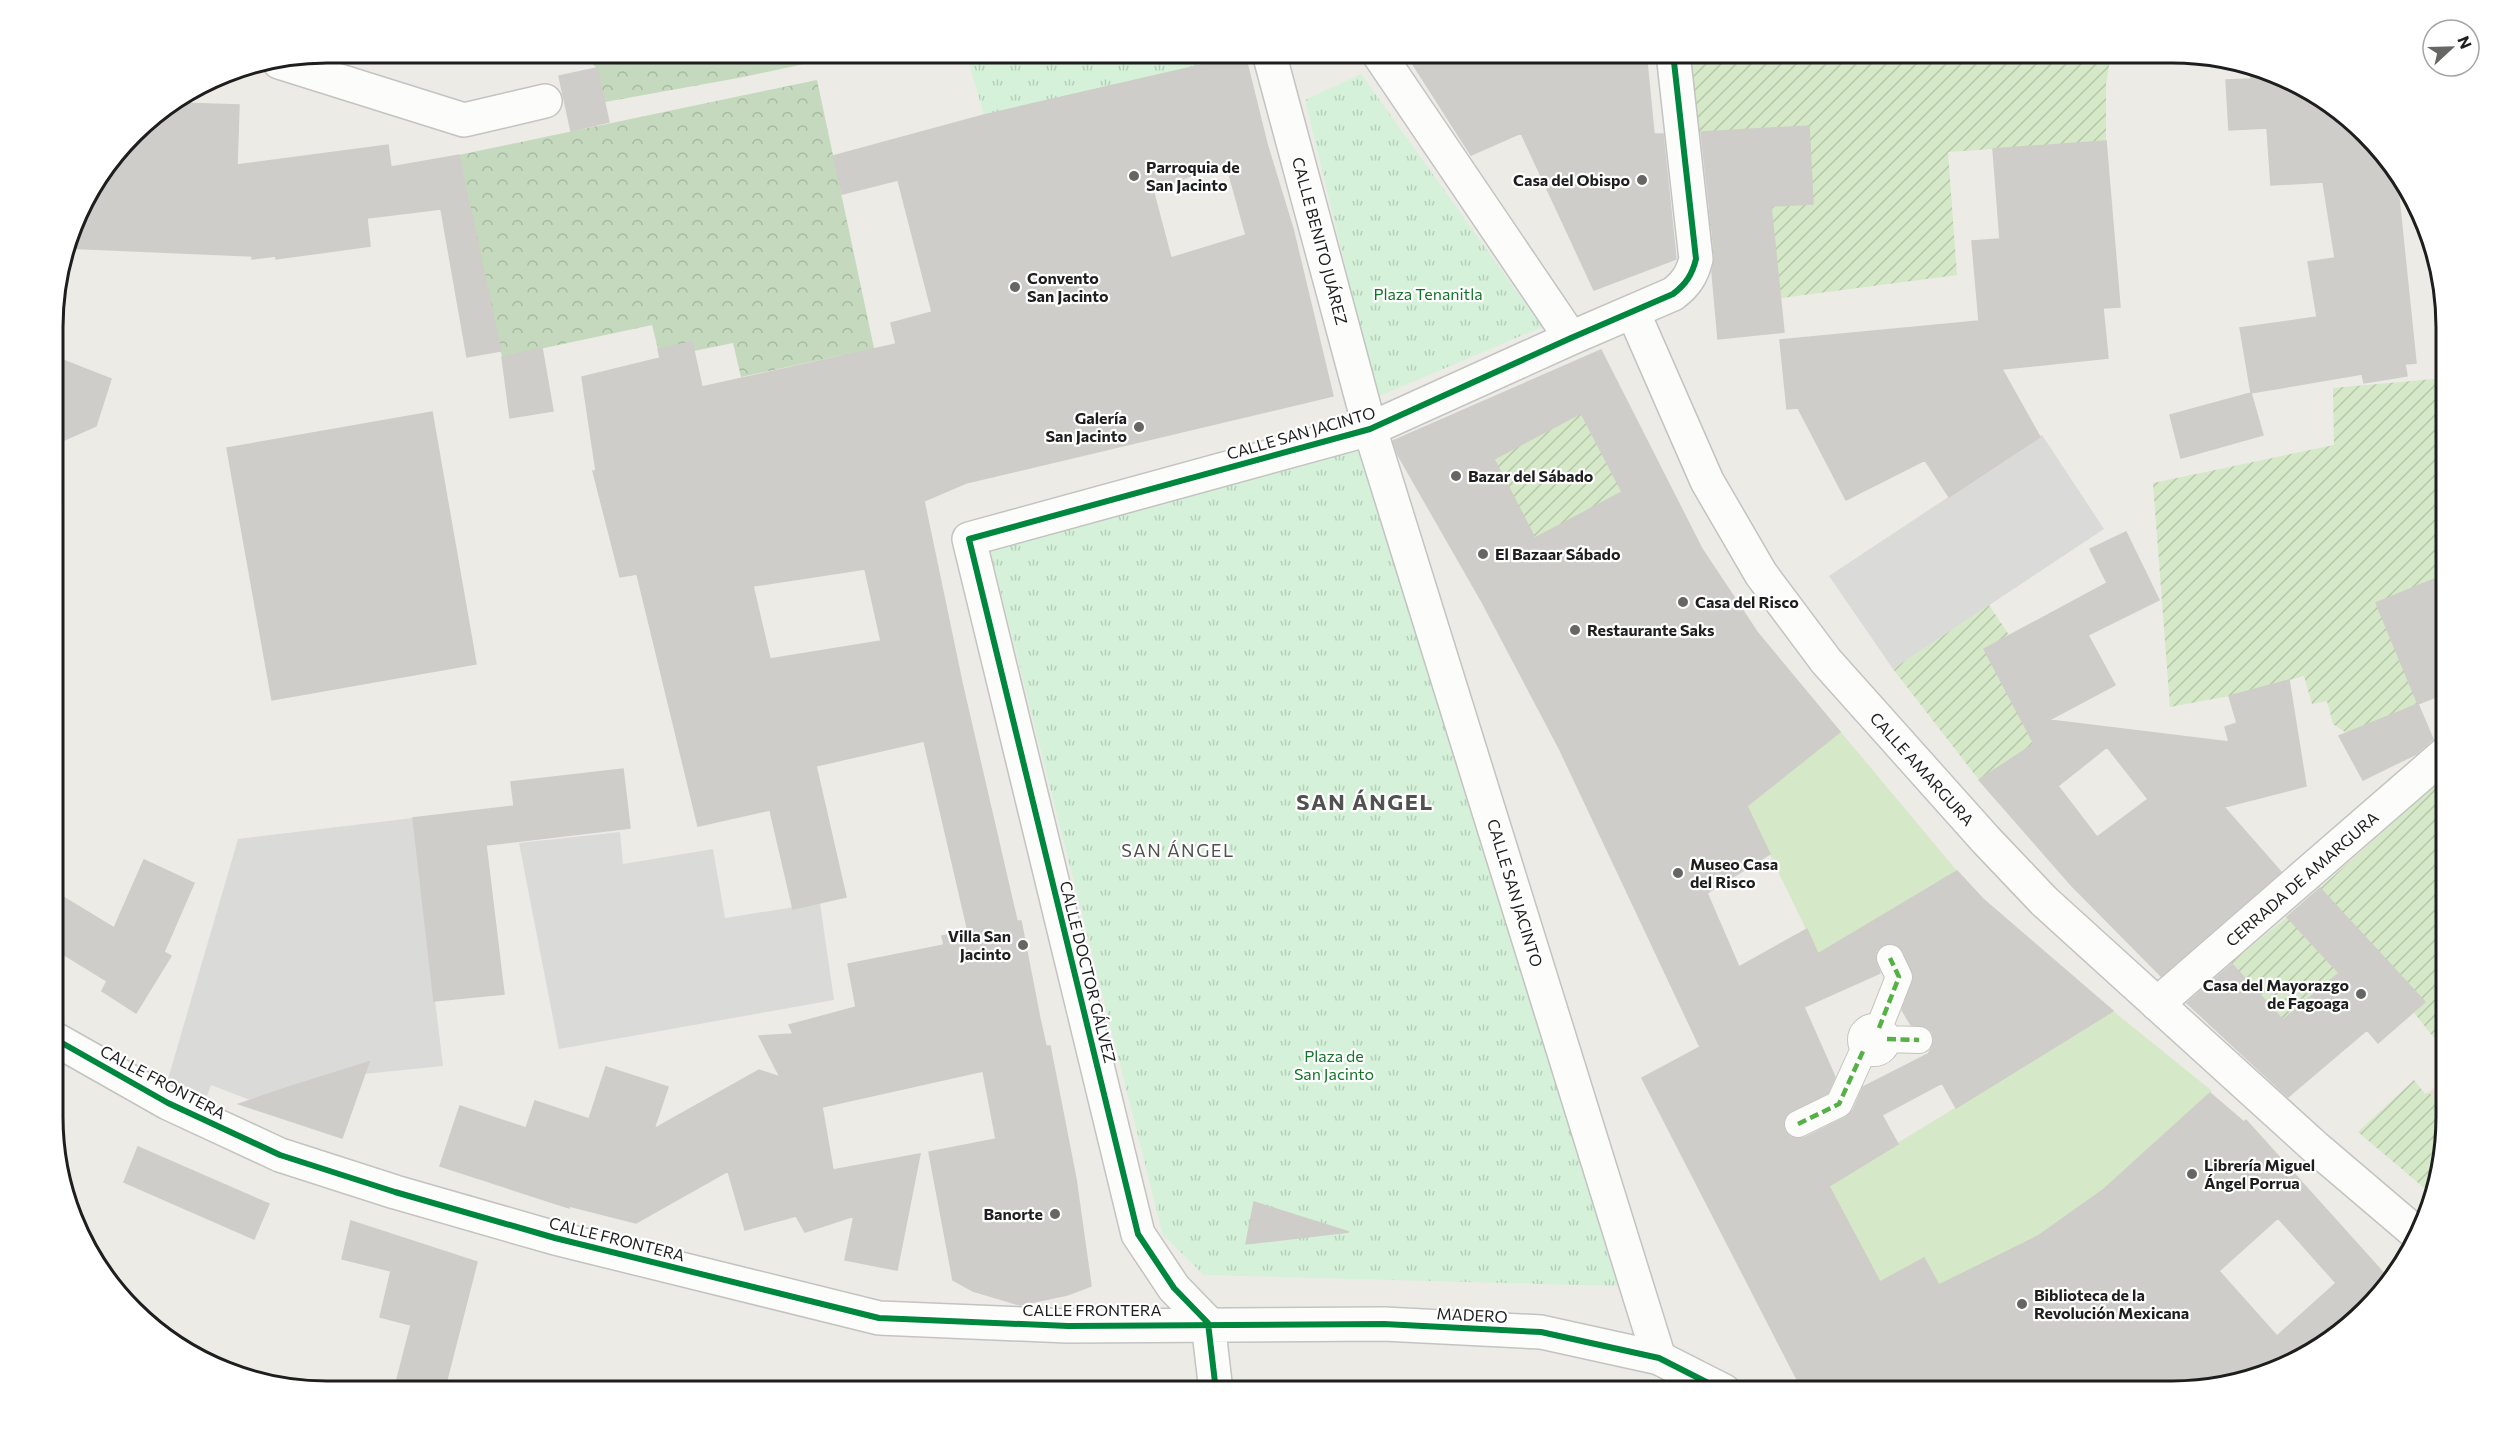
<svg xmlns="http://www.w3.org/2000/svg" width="2499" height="1444" viewBox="0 0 2499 1444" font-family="Commissioner,sans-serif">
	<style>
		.commercial { fill: #e9ddd8 }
		.religious { fill: #dadad8 }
		.grass { fill: #d5e8c7 }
		.forest { fill: url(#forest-crowns) }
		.park { fill: url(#park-tufts) }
		.garden { fill: url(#garden-furrows) }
		.building { fill: #cfcdc9; stroke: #cfcdc8; stroke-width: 1.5; fill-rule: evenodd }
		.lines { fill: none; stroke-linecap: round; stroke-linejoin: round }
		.pedestrian-casing { stroke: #c3c3c1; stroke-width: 28 }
		.minor-casing { stroke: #c3c3c1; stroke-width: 36 }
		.pedestrian { stroke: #fcfcfb; stroke-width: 26 }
		.minor { stroke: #fcfcfb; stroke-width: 33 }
		.quiet { stroke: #55b145; stroke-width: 4.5; stroke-dasharray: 9 4.5; stroke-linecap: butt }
		.cycleway-casing { stroke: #fff; stroke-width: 10 }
		.cycleway { stroke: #00873e; stroke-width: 6 }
		.poi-dot { fill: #666664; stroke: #fff; stroke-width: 2 }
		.labels { text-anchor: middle; stroke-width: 4.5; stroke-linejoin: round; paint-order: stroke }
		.poi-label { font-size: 16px; font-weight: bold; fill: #1e1e1e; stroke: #fff; text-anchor: start }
		.street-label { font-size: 16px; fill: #1e1e1e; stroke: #fff }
		.park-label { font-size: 16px; fill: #127527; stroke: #fff }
		.neighbourhood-label { font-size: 18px; letter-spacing: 1.5px; fill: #515151; stroke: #fff }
		.district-label { font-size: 22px; font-weight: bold; letter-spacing: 1.5px; fill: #515151; stroke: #fff }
		.rim { fill: none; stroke: #1e1e1e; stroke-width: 3 }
	</style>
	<defs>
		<pattern id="forest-crowns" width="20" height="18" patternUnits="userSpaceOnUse" patternTransform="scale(1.5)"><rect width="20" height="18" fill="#c4d9bd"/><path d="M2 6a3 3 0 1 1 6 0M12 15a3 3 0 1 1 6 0" fill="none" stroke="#a8baa2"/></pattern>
		<pattern id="park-tufts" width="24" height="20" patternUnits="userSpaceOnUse" patternTransform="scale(1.5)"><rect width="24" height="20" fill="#d5f1d9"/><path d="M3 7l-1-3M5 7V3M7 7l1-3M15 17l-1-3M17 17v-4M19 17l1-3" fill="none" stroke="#b6ceba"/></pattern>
		<pattern id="garden-furrows" width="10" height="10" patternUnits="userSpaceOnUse" patternTransform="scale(1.5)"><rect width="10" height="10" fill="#d5e8c7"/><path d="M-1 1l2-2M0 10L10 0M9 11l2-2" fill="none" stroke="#b6c7aa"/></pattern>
	</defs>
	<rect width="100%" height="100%" fill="#ecebe6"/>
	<!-- commercial -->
	<path class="commercial" d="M 2446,1078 L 2446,1111 L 2429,1092 Z"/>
	<!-- religious -->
	<path class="religious" d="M 2042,435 L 2104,529 L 1893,669 L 1829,576 Z
		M 413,818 L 443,1066 L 314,1079 L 250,1100 L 211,1085 L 207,1096 L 168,1079 L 238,839 Z
		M 620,832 L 623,864 L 713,849 L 725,918 L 820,903 L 834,1000 L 559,1049 L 519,843 Z"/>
	<!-- grass -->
	<path class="grass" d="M 1840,731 L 1957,871 L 1818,954 L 1746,805 Z
		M 2113,1011 L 2212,1091 L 2104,1189 L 2038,1236 L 1939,1285 L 1924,1259 L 1880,1282 L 1829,1185 Z"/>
	<!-- forest -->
	<path class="forest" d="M 579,53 L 856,53 L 738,78 L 605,102 L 597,68 Z
		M 817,80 L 888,414 L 863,449 L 843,355 L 741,377 L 733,343 L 694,351 L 692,342 L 658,349 L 652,325 L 502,357 L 459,155 Z"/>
	<!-- park -->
	<path class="park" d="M 966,53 L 1246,53 L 1246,55 L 984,115 Z
		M 1361,74 L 1542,327 L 1377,397 L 1305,100 Z
		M 1357,445 L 1622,1286 L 1204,1275 L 1163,1235 L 990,549 Z"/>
	<!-- garden -->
	<path class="garden" d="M 1689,53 L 2111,53 L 2106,84 L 2106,141 L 1948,152 L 1957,275 L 1781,298 L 1777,258 L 1711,265 L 1705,210 L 1813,204 L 1809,126 L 1697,132 Z
		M 2446,378 L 2446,574 L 2376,603 L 2418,704 L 2385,759 L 2333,724 L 2327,701 L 2312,704 L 2304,676 L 2229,696 L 2170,707 L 2153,483 L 2334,445 L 2333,388 Z
		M 1581,413 L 1622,492 L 1535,538 L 1494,459 Z
		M 1989,605 L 2009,635 L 1984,649 L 2034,744 L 1979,780 L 1893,669 Z
		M 2446,775 L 2446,1039 L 2439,1044 L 2403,999 L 2320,888 Z
		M 2287,917 L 2339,973 L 2283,1020 L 2231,963 Z
		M 2414,1080 L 2425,1094 L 2429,1092 L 2446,1111 L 2446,1135 L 2429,1192 L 2358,1132 Z"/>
	<!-- building -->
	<path class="building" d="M 1405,52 L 1465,52 L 1470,63 L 1493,52 L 1524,52 L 1528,62 L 1595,52 L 1646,52 L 1654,134 L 1663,134 L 1676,259 L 1594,290 L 1521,133 L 1471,155 Z
		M 1245,55 L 1267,144 L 1293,229 L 1333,396 L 966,483 L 924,501 L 962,683 L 1017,921 L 1021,921 L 1040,1019 L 1046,1046 L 1050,1046 L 1076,1179 L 1091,1286 L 1067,1295 L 1020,1305 L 973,1291 L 953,1280 L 929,1152 L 996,1139 L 983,1071 L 822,1107 L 833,1170 L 920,1154 L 897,1270 L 845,1260 L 854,1216 L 805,1232 L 796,1216 L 745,1230 L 728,1171 L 636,1223 L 569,1206 L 569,1208 L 440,1166 L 460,1106 L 526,1128 L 535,1101 L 589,1119 L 606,1067 L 668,1087 L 654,1129 L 759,1070 L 780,1077 L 759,1036 L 793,1034 L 789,1025 L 856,1007 L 848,964 L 944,945 L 942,936 L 968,931 L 924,741 L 816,766 L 846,897 L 793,909 L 770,810 L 698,826 L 637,574 L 620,577 L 593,471 L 596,471 L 582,377 L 660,358 L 658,349 L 692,342 L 702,387 L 896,344 L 891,323 L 932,312 L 898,180 L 842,194 L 833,156 L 984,115 ZM 1226,163 L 1246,235 L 1171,258 L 1153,190 ZM 865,569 L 881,641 L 770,659 L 753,586 Z
		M 2250,64 L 2309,89 L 2396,170 L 2416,363 L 2405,364 L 2407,376 L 2364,383 L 2362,374 L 2251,393 L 2240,328 L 2317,317 L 2308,262 L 2335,258 L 2323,182 L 2271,185 L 2267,128 L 2229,130 L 2226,80 L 2251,79 Z
		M 597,68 L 609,122 L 571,131 L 559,76 Z
		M 175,103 L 239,105 L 237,165 L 388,145 L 391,167 L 459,155 L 501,351 L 467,357 L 441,209 L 367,218 L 370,246 L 276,259 L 276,256 L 252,259 L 252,256 L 68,248 L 81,205 L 146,121 Z
		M 1809,126 L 1813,204 L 1771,206 L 1784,332 L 1718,339 L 1712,272 L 1715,257 L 1701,132 Z
		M 2106,141 L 2120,307 L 2103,308 L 2108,358 L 2002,369 L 2040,437 L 1949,497 L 1925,460 L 1846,500 L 1798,408 L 1787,409 L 1780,340 L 1979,321 L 1972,241 L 2000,239 L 1993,149 Z
		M 542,348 L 553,411 L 510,418 L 502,357 Z
		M 1601,350 L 1702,549 L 1757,632 L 1840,732 L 1747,806 L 1770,854 L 1707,893 L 1739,967 L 1807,929 L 1818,954 L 1957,871 L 1983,899 L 2113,1011 L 1956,1108 L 1942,1083 L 1882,1115 L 1898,1144 L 1829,1186 L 1880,1282 L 1924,1258 L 1939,1285 L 2038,1236 L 2104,1189 L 2210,1093 L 2244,1122 L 2246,1120 L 2388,1278 L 2324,1345 L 2260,1377 L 2190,1391 L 1803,1391 L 1642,1078 L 1700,1047 L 1560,750 L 1482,602 L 1398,455 L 1393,441 ZM 1581,413 L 1622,492 L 1535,538 L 1494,459 ZM 1892,943 L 1903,951 L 1914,976 L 1902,1010 L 1911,1025 L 1926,1027 L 1932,1032 L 1934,1040 L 1932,1047 L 1928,1054 L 1863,1087 L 1853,1110 L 1846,1117 L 1804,1138 L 1790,1137 L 1785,1131 L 1783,1124 L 1786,1115 L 1828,1093 L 1835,1077 L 1804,1007 L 1880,973 L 1875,957 L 1877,950 L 1883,945 ZM 2278,1218 L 2336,1283 L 2277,1336 L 2219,1271 Z
		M 55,357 L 111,379 L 96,426 L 55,444 Z
		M 2251,393 L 2263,435 L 2181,458 L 2170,415 Z
		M 432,412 L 476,664 L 272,700 L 227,448 Z
		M 2126,532 L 2159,600 L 2088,635 L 2115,685 L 2049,720 L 2229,742 L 2225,727 L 2237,723 L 2229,696 L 2289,680 L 2306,786 L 2224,807 L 2281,872 L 2161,976 L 2072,886 L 1979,780 L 2034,744 L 1984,649 L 2107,583 L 2090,549 ZM 2107,747 L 2148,799 L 2097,837 L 2058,786 Z
		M 2446,574 L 2446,693 L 2418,704 L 2376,603 Z
		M 2418,704 L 2433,739 L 2416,754 L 2363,780 L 2339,736 Z
		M 623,769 L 630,828 L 486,845 L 504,994 L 434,1001 L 413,818 L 514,806 L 511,782 Z
		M 144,860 L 194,883 L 164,952 L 171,956 L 136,1013 L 102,991 L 107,981 L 55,949 L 55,892 L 114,928 Z
		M 2320,888 L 2425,1002 L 2378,1043 L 2367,1030 L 2288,1097 L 2187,1003 L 2232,964 L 2283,1020 L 2339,973 L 2287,917 Z
		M 369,1062 L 342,1138 L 239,1104 L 292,1086 Z
		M 138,1147 L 269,1204 L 254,1239 L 124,1182 Z
		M 1254,1202 L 1349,1232 L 1246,1244 Z
		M 351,1221 L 477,1262 L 444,1391 L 394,1391 L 411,1325 L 380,1317 L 391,1271 L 342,1259 Z"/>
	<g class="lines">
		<defs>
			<path id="pedestrian" d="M1861 1040a13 13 0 1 1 26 0a13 13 0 1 1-26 0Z
				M 1879,1028 L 1899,977 L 1890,958
				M 1887,1039 L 1919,1040
				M 1798,1124 L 1839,1104 L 1864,1049"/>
			<path id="minor" d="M 1269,53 L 1370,429 L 1659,1358
				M 1378,53 L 1571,338
				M 279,62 L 464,120 L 545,101
				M 1633,312 L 1707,481 L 1761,574 L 1826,661 L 1986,840 L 2044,901 L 2315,1147 L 2416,1233
				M 2157,1004 L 2446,753
				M 55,1039 L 168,1103 L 280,1155 L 395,1192 L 555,1238 L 879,1318 L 1068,1326 L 1384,1324 L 1541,1332 L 1659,1358 L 1724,1391
				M 1216,1391 L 1208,1323 L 1174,1288 L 1138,1234 L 969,539 L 1370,429 L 1571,338 L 1673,294 C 1686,284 1692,275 1696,259 L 1673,53"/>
		</defs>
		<!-- pedestrian casing -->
		<use href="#pedestrian" class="pedestrian-casing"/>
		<!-- minor casing -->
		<use href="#minor" class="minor-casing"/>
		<!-- pedestrian -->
		<use href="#pedestrian" class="pedestrian"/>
		<!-- minor -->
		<use href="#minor" class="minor"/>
		<!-- quiet -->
		<path class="quiet" d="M 1879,1028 L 1899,977 L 1890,958
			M 1887,1039 L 1919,1040
			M 1798,1124 L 1839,1104 L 1864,1049"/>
		<defs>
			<path id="cycleway" d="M 55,1039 L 168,1103 L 280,1155 L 395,1192 L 555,1238 L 879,1318 L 1068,1326 L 1384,1324 L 1541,1332 L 1659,1358 L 1724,1391
				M 1216,1391 L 1208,1323 L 1174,1288 L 1138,1234 L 969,539 L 1370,429 L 1571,338 L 1673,294 C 1686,284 1692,275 1696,259 L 1673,53"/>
		</defs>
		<!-- cycleway casing -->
		<use href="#cycleway" class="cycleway-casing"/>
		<!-- cycleway -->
		<use href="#cycleway" class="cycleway"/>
	</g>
	<!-- markers -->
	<g class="poi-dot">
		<circle cx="1134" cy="176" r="6"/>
		<circle cx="1642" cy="180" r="6"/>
		<circle cx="1015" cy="287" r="6"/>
		<circle cx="1139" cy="427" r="6"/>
		<circle cx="1456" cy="476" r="6"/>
		<circle cx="1483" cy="554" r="6"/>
		<circle cx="1683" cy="602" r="6"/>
		<circle cx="1575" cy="630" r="6"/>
		<circle cx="1678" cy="873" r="6"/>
		<circle cx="1023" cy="945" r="6"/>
		<circle cx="2361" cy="994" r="6"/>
		<circle cx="2192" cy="1174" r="6"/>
		<circle cx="1055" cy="1214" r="6"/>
		<circle cx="2022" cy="1304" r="6"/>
	</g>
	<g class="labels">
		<!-- poi labels -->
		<g class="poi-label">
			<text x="1146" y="173">Parroquia de<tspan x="1146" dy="18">San Jacinto</tspan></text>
			<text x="1630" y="186" text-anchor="end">Casa del Obispo</text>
			<text x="1027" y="284">Convento<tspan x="1027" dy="18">San Jacinto</tspan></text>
			<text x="1127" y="424" text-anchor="end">Galería<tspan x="1127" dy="18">San Jacinto</tspan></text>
			<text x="1468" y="482">Bazar del Sábado</text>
			<text x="1495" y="560">El Bazaar Sábado</text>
			<text x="1695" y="608">Casa del Risco</text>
			<text x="1587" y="636">Restaurante Saks</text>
			<text x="1690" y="870">Museo Casa<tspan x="1690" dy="18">del Risco</tspan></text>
			<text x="1011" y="942" text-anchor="end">Villa San<tspan x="1011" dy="18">Jacinto</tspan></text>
			<text x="2349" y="991" text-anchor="end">Casa del Mayorazgo<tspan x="2349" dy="18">de Fagoaga</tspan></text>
			<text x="2204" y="1171">Librería Miguel<tspan x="2204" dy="18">Ángel Porrua</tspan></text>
			<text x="1043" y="1220" text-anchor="end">Banorte</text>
			<text x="2034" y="1301">Biblioteca de la<tspan x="2034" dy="18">Revolución Mexicana</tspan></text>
		</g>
		<!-- street labels -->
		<g class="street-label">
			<text transform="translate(1320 241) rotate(75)" y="6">CALLE BENITO JUÁREZ</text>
			<text transform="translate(1301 433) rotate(-16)" y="6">CALLE SAN JACINTO</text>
			<text transform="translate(1922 769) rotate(48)" y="6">CALLE AMARGURA</text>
			<text transform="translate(2302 879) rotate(-41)" y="6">CERRADA DE AMARGURA</text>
			<text transform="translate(1515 893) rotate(73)" y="6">CALLE SAN JACINTO</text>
			<text transform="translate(1088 972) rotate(76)" y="6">CALLE DOCTOR GÁLVEZ</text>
			<text transform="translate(163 1082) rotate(28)" y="6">CALLE FRONTERA</text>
			<text transform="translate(617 1239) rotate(14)" y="6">CALLE FRONTERA</text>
			<text x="1092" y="1316">CALLE FRONTERA</text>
			<text transform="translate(1472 1315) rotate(3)" y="6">MADERO</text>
		</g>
		<!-- park labels -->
		<g class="park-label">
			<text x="1428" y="300">Plaza Tenanitla</text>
			<text x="1334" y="1062">Plaza de<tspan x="1334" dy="18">San Jacinto</tspan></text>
		</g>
		<!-- neighbourhood labels -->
		<g class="neighbourhood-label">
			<text x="1178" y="857">SAN ÁNGEL</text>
		</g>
		<!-- district labels -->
		<g class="district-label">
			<text x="1365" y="810">SAN ÁNGEL</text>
		</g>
	</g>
	<!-- crop -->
	<path d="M0 0H2499V1444H0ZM327 63H2172A264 264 0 0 1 2436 327V1117A264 264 0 0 1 2172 1381H327A264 264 0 0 1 63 1117V327A264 264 0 0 1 327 63Z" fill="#fff" fill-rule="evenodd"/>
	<path class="rim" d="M327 63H2172A264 264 0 0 1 2436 327V1117A264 264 0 0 1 2172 1381H327A264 264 0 0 1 63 1117V327A264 264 0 0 1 327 63Z"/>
	<!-- north arrow -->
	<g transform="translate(2451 48) rotate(68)"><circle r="28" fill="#ffffff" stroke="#a5a5a5" stroke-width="1.5"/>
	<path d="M0-4.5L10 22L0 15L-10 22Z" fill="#666664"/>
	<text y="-9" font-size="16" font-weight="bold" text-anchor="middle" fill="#1e1e1e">N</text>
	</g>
</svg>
